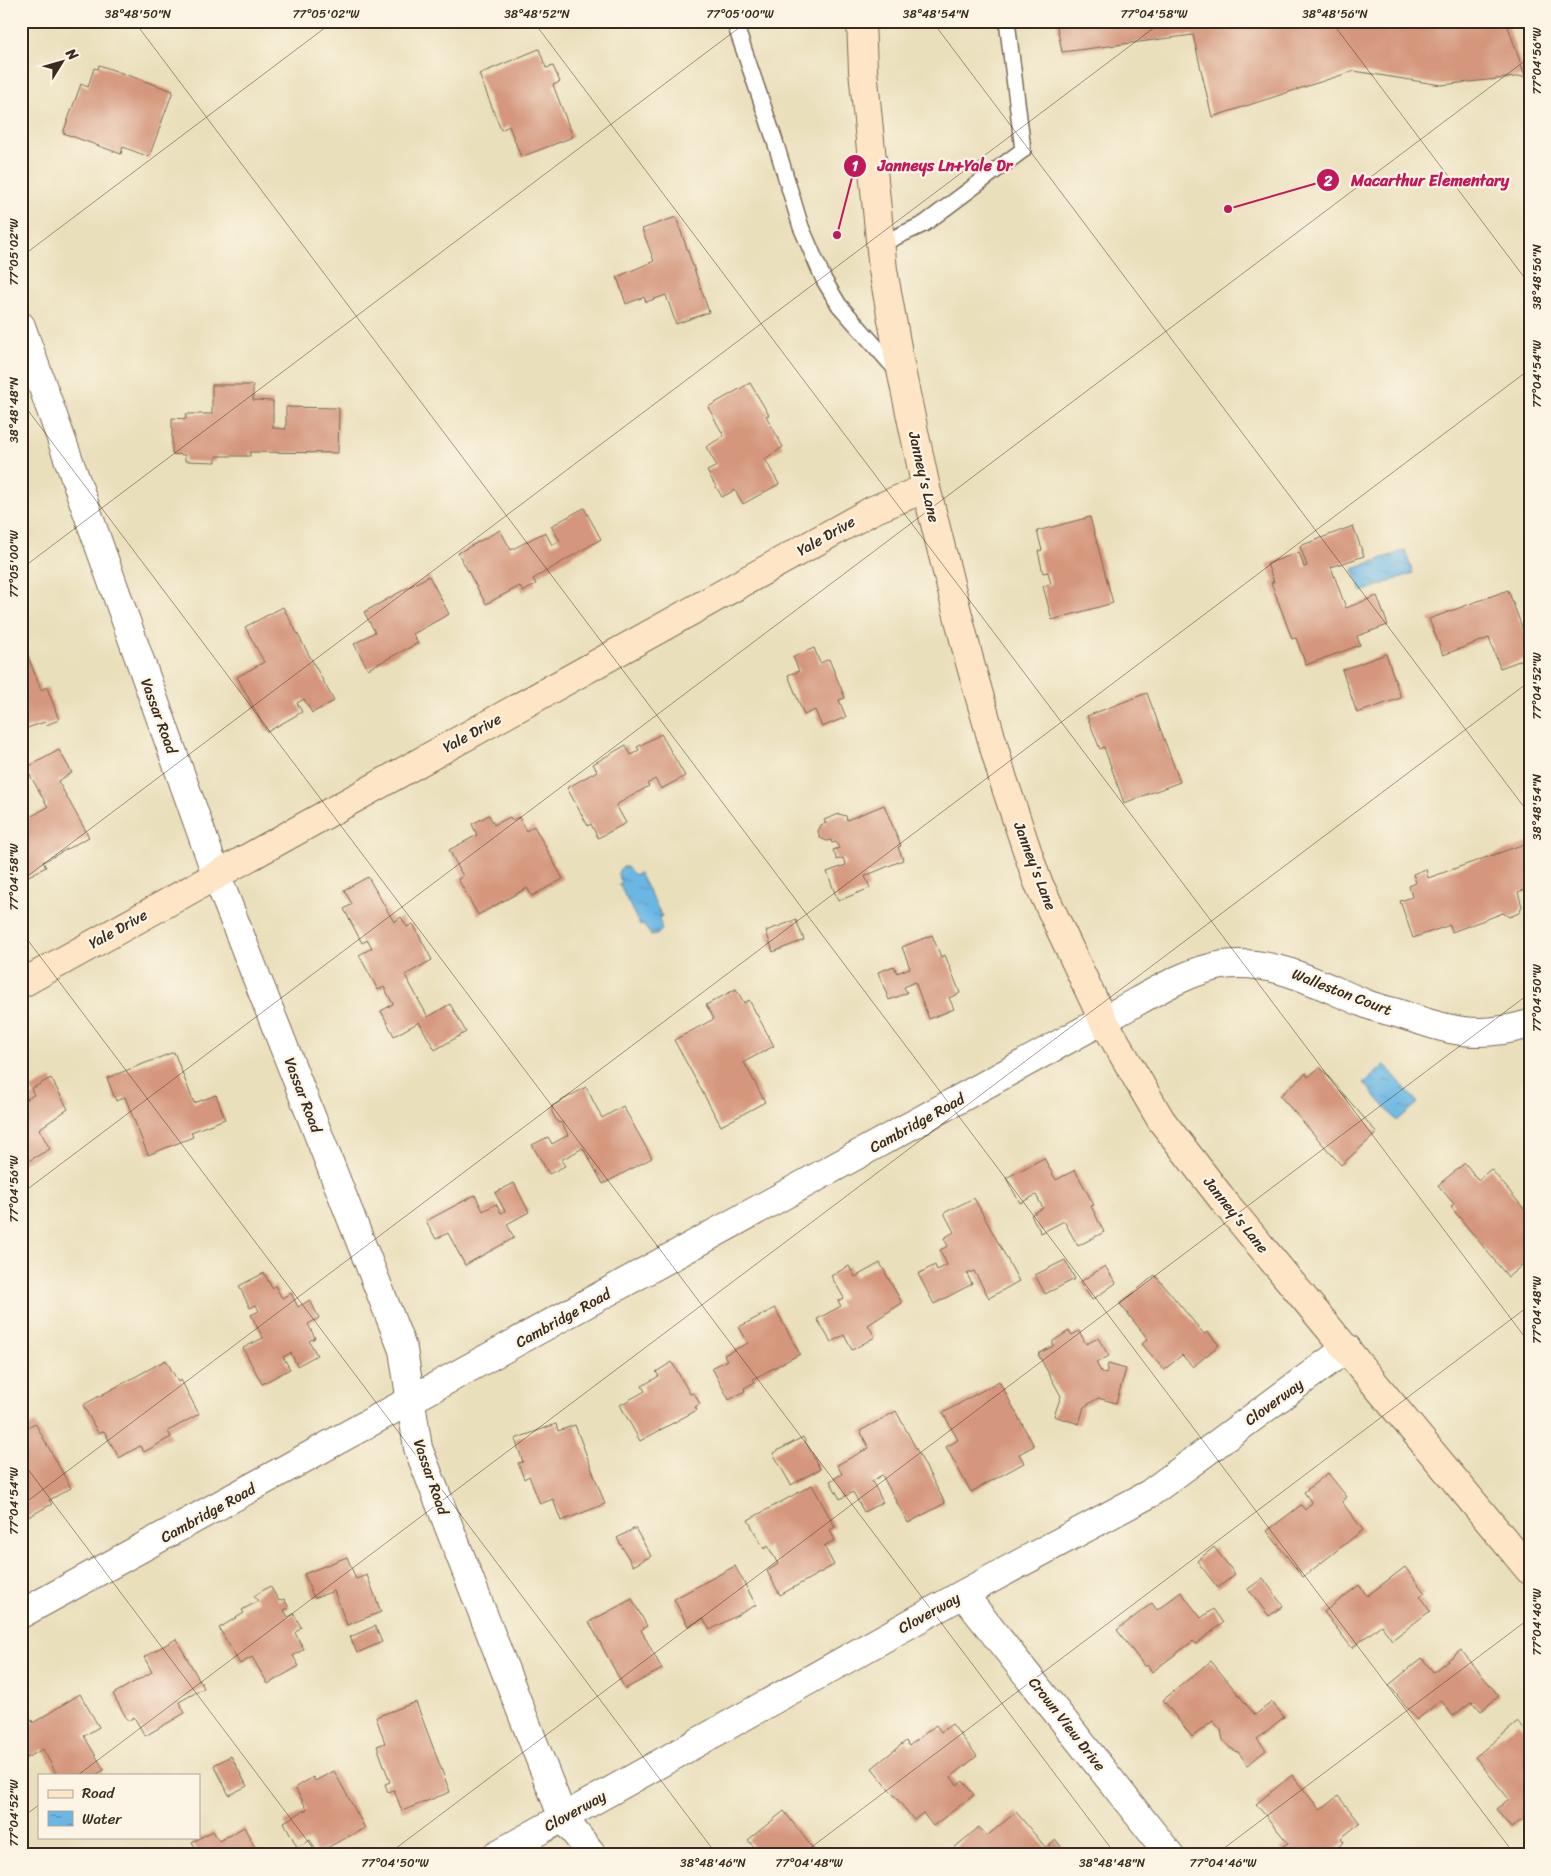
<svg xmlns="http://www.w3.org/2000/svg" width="1551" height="1876" viewBox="0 0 1551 1876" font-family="Sriracha,sans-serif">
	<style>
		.water { fill: url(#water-ripples); stroke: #537081 }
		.building { fill: #d4967b }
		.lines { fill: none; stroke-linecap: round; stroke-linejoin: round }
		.lane-casing { stroke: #786955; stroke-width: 18 }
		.street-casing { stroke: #786955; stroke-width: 30 }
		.secondary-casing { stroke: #786955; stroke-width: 30 }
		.lane { stroke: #fff; stroke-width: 15 }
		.street { stroke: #fff; stroke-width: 28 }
		.secondary { stroke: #fde5c5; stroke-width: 28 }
		.ticks { fill: none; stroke: #3b2a1e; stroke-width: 1; stroke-opacity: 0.45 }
		.labels { text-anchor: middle; stroke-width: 4.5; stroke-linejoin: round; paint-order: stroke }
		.street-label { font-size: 15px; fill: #3b2a1e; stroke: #fcf5e5 }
		.leader { fill: none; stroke: #c2185b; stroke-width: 2 }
		.callout-dot { fill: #c2185b; stroke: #fcf5e5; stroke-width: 2 }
		.mark-label { font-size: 15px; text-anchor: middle; font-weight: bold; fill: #fff }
		.callout-label { font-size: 16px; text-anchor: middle; font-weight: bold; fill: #c2185b; stroke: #fcf5e5; stroke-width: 4.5; stroke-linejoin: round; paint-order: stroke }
		.neatline { fill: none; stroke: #3b2a1e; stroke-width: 2 }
		.ticks-label { font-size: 12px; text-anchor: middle; fill: #3b2a1e }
	</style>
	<defs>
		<pattern id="water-ripples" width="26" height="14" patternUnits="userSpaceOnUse" patternTransform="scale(1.25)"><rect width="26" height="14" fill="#6bb7e4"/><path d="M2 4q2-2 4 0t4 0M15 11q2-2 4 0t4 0" fill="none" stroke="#5995b8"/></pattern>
	</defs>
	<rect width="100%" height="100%" fill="#fcf5e5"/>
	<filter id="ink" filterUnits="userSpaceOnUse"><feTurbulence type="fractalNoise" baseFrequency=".02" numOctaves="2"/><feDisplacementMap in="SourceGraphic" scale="10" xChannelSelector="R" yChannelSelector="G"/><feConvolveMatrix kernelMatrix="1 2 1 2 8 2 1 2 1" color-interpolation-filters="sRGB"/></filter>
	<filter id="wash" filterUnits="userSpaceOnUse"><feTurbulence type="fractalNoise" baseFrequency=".0096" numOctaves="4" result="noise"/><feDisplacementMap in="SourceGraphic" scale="20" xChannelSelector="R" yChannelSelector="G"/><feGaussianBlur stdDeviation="1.12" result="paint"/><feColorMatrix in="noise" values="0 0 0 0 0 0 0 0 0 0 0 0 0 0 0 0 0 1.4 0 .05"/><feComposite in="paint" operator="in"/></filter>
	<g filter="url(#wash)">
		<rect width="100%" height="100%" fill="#eadfbb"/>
		<!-- water -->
		<path class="water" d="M 1405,550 L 1413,573 L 1362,592 L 1353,569 Z
			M 623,867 L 627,867 L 635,875 L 639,873 L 662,916 L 659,918 L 662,930 L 658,934 L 651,935 L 643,925 L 640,926 L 619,884 L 622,882 L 618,875 L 619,870 Z
			M 1385,1065 L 1418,1103 L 1397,1121 L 1364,1083 Z"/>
		<g id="blocks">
			<!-- building -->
			<path class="building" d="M 1056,21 L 1506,21 L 1525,76 L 1441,85 L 1354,71 L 1212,117 L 1193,35 L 1062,52 Z
				M 539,49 L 546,68 L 553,66 L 560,82 L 553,85 L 573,137 L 521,157 L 509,126 L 501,130 L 479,74 Z
				M 99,65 L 173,91 L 149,157 L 123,147 L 121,154 L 63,133 L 81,84 L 88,87 L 94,68 L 98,69 Z
				M 676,217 L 709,312 L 676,324 L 666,295 L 646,302 L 644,297 L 626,304 L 617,277 L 654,261 L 642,229 Z
				M 750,383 L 769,415 L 766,416 L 783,447 L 765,459 L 779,484 L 743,504 L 735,490 L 722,497 L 707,471 L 717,466 L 706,447 L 724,436 L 708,407 Z
				M 212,385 L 253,385 L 253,400 L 273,401 L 273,428 L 286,429 L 286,407 L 339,408 L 338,453 L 250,452 L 250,456 L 216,456 L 216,462 L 185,461 L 185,455 L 172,454 L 172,418 L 186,419 L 186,414 L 212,414 Z
				M 584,508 L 601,539 L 533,579 L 536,584 L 523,592 L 520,586 L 486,604 L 458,553 L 500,530 L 511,550 L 545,532 L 552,545 L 560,541 L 551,526 Z
				M 1090,517 L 1113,603 L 1052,620 L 1043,586 L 1051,584 L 1048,572 L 1043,573 L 1038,551 L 1042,550 L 1037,531 Z
				M 1353,526 L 1364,556 L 1331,567 L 1346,608 L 1377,596 L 1388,625 L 1357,636 L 1360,645 L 1306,665 L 1296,638 L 1292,639 L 1271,582 L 1274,582 L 1267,564 L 1299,552 L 1304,567 L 1307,566 L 1300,546 Z
				M 429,576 L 449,614 L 413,634 L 418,643 L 368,669 L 354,644 L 375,632 L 364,612 Z
				M 1508,590 L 1530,648 L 1530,657 L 1500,668 L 1489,638 L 1443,655 L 1429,619 Z
				M 283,607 L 334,701 L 312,713 L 304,699 L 297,703 L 302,712 L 267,732 L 237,677 L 264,662 L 245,627 Z
				M 21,638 L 41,690 L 47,687 L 59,720 L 46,725 L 45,722 L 21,730 Z
				M 814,648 L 820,663 L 829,659 L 845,698 L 839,700 L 846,717 L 822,727 L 815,710 L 804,715 L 788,675 L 799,671 L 793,657 Z
				M 1386,654 L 1401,698 L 1357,713 L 1342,670 Z
				M 1147,693 L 1180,782 L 1124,803 L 1104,747 L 1100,749 L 1087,716 Z
				M 661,734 L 685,776 L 661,789 L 655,779 L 647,784 L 649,786 L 616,805 L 626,823 L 598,838 L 591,824 L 588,826 L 567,788 L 597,771 L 593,764 L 626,745 L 631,755 L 639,750 L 637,747 Z
				M 59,750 L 72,773 L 58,781 L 89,837 L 43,862 L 46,867 L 21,880 L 21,822 L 48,807 L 26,768 Z
				M 884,805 L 901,846 L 898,847 L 903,860 L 865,876 L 870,888 L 838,901 L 827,872 L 846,865 L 843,858 L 837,860 L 833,850 L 839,848 L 836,842 L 832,843 L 831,840 L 827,841 L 820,838 L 818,831 L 821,825 L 826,823 L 824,820 L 839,814 L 846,816 L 847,820 Z
				M 489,815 L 494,825 L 510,817 L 512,820 L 519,817 L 526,831 L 534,826 L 563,879 L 532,896 L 527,888 L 478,915 L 458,879 L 463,876 L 449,850 L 477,835 L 472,824 Z
				M 1530,842 L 1530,888 L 1518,892 L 1522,906 L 1519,913 L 1509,917 L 1503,913 L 1452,932 L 1450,925 L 1413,938 L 1400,901 L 1412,897 L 1409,886 L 1416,883 L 1413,874 L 1426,869 L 1428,878 Z
				M 368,877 L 394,922 L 401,917 L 407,927 L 413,924 L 432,960 L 405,975 L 428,1017 L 450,1004 L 466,1032 L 435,1050 L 419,1022 L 394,1036 L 381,1011 L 393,1004 L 384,987 L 378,990 L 359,955 L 372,948 L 368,940 L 362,943 L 344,909 L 352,904 L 344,890 Z
				M 796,920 L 804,940 L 773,952 L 766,931 Z
				M 932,935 L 941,957 L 945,955 L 960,993 L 949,998 L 954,1009 L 929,1019 L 915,982 L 904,987 L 907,993 L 889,1000 L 878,972 L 894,966 L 897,973 L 910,968 L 902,947 Z
				M 736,989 L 744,1003 L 749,1000 L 774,1046 L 744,1062 L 765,1102 L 721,1126 L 674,1040 L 714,1019 L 706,1005 Z
				M 174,1052 L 194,1103 L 216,1095 L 225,1119 L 191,1132 L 193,1137 L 148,1155 L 125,1097 L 116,1101 L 107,1078 Z
				M 1320,1067 L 1377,1133 L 1341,1165 L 1280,1096 L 1306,1073 L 1308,1077 Z
				M 51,1078 L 68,1109 L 39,1129 L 50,1149 L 21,1165 L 21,1102 L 34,1095 L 31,1089 Z
				M 586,1087 L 602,1118 L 623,1106 L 652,1158 L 603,1184 L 583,1148 L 561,1160 L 565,1166 L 549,1174 L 532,1145 L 548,1137 L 552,1144 L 568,1135 L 562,1123 L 557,1122 L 552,1112 L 552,1106 Z
				M 1044,1158 L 1056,1180 L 1075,1170 L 1094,1205 L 1091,1206 L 1104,1232 L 1078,1246 L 1064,1221 L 1041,1233 L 1031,1215 L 1043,1208 L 1036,1195 L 1020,1203 L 1006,1178 Z
				M 1465,1163 L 1478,1180 L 1491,1169 L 1530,1216 L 1530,1259 L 1508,1277 L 1451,1207 L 1454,1204 L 1438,1185 Z
				M 514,1183 L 529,1212 L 507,1224 L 514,1238 L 465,1265 L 448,1233 L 436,1239 L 426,1221 L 475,1195 L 483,1211 L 496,1204 L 501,1213 L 505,1211 L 495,1193 Z
				M 974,1198 L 1019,1281 L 989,1298 L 974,1271 L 967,1274 L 972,1284 L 934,1304 L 918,1274 L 935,1265 L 937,1270 L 947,1265 L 940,1250 L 948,1246 L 944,1238 L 954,1232 L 944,1213 Z
				M 1065,1260 L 1075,1279 L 1045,1294 L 1035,1275 Z
				M 880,1263 L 902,1303 L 868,1325 L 875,1337 L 852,1350 L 844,1335 L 831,1342 L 817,1319 L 841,1306 L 838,1301 L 844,1298 L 831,1276 L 849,1266 L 855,1277 Z
				M 1105,1266 L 1116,1283 L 1092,1300 L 1080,1282 Z
				M 264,1273 L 272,1288 L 275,1286 L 282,1298 L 291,1293 L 298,1307 L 310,1300 L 319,1318 L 308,1324 L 315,1338 L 309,1341 L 317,1355 L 297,1366 L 291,1353 L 283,1357 L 290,1369 L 262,1384 L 243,1348 L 263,1338 L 251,1315 L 259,1311 L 256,1305 L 250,1308 L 239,1286 Z
				M 1155,1275 L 1204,1334 L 1208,1332 L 1219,1345 L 1193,1367 L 1182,1355 L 1164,1370 L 1142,1344 L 1148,1339 L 1120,1304 Z
				M 775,1308 L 800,1354 L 753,1379 L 755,1382 L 744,1388 L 745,1391 L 729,1400 L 712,1368 L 727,1360 L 724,1355 L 748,1343 L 739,1327 Z
				M 1069,1331 L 1072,1335 L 1079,1331 L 1086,1344 L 1098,1338 L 1109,1356 L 1096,1363 L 1102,1373 L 1106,1374 L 1108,1364 L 1126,1369 L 1116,1403 L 1098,1398 L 1084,1407 L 1079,1424 L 1054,1416 L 1061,1396 L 1038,1354 L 1053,1346 L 1053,1341 Z
				M 166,1360 L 178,1382 L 181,1380 L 199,1414 L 168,1431 L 171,1437 L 144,1452 L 140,1446 L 119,1458 L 104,1431 L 98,1433 L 83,1405 Z
				M 672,1362 L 690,1394 L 694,1393 L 700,1404 L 695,1407 L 697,1410 L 640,1441 L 620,1405 L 645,1391 L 642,1386 L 659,1376 L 656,1372 Z
				M 999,1381 L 1034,1446 L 1019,1454 L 1024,1463 L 971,1492 L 946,1447 L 958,1440 L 943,1413 Z
				M 896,1411 L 945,1503 L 908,1523 L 882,1475 L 872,1481 L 883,1502 L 864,1512 L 853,1492 L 840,1499 L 830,1481 L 842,1474 L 837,1465 L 869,1448 L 860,1431 Z
				M 35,1423 L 71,1488 L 49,1500 L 52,1504 L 21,1521 L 21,1431 Z
				M 556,1424 L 558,1431 L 575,1425 L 605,1504 L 561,1521 L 553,1499 L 540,1504 L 529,1476 L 524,1479 L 518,1463 L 523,1462 L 515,1439 Z
				M 803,1437 L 820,1469 L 791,1485 L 773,1453 Z
				M 1328,1473 L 1347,1497 L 1342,1502 L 1363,1530 L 1303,1577 L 1267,1531 L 1301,1505 L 1305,1510 L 1312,1503 L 1304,1492 Z
				M 812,1485 L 835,1527 L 830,1530 L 835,1540 L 824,1546 L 834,1565 L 780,1595 L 767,1571 L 778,1564 L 768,1546 L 764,1549 L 748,1520 Z
				M 635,1528 L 651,1556 L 633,1566 L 617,1538 Z
				M 1214,1547 L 1235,1574 L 1218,1588 L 1197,1561 Z
				M 347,1557 L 356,1579 L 367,1575 L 381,1612 L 347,1625 L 334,1591 L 314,1598 L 304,1574 Z
				M 735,1566 L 756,1605 L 710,1630 L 703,1619 L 688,1626 L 674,1599 Z
				M 1405,1567 L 1425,1593 L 1420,1597 L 1430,1611 L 1392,1640 L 1381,1625 L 1352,1648 L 1324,1612 L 1359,1585 L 1367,1596 Z
				M 1263,1578 L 1283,1606 L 1269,1616 L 1248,1589 Z
				M 270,1586 L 279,1601 L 284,1599 L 289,1608 L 284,1610 L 288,1617 L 294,1614 L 301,1627 L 295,1633 L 304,1649 L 293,1656 L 299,1666 L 268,1684 L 252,1657 L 240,1664 L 219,1628 L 244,1613 L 242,1610 L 258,1601 L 254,1596 Z
				M 1181,1592 L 1201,1618 L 1213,1609 L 1223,1623 L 1196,1644 L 1193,1641 L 1152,1672 L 1147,1665 L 1145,1667 L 1117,1630 L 1152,1603 L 1157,1610 Z
				M 632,1599 L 647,1626 L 641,1630 L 662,1669 L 625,1689 L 589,1622 Z
				M 375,1626 L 382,1642 L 357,1653 L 350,1637 Z
				M 176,1639 L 204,1688 L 179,1702 L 185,1713 L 145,1736 L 134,1717 L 128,1721 L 113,1694 L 152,1672 L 144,1657 Z
				M 1461,1650 L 1499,1696 L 1481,1711 L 1472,1701 L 1453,1716 L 1441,1700 L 1417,1720 L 1389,1685 L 1422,1658 L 1433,1672 Z
				M 1211,1661 L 1255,1715 L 1272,1702 L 1284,1717 L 1257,1739 L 1266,1750 L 1248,1765 L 1238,1752 L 1230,1748 L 1223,1740 L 1221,1730 L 1213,1721 L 1192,1737 L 1163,1700 Z
				M 80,1694 L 99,1727 L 84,1736 L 104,1770 L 96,1775 L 57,1775 L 43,1749 L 21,1761 L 21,1726 L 32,1720 L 33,1723 Z
				M 416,1702 L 450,1792 L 402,1811 L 394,1790 L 388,1792 L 385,1784 L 390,1782 L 377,1746 L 385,1743 L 376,1717 Z
				M 1518,1722 L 1530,1737 L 1530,1814 L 1511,1828 L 1496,1809 L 1509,1799 L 1475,1757 Z
				M 952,1724 L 977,1756 L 951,1777 L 957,1785 L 963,1781 L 974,1795 L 933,1826 L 923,1813 L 914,1820 L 872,1768 L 906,1741 L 909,1746 L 936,1725 L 941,1732 Z
				M 231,1756 L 247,1786 L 229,1795 L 214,1765 Z
				M 334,1771 L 365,1828 L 317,1853 L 310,1840 L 297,1847 L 284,1822 L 307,1809 L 295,1788 L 313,1777 L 315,1781 Z
				M 1292,1775 L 1320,1810 L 1338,1796 L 1360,1823 L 1341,1838 L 1344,1842 L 1328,1855 L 1285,1855 L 1280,1849 L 1288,1843 L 1256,1804 Z
				M 784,1811 L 818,1855 L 760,1855 L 748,1840 Z
				M 1016,1812 L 1046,1848 L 1056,1840 L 1067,1855 L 960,1855 L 954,1848 L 979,1827 L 987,1836 Z
				M 244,1827 L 259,1855 L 200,1855 L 192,1842 L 213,1831 L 219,1841 Z
				M 136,1849 L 139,1855 L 125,1855 Z"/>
		</g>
	</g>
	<g filter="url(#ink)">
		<use href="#blocks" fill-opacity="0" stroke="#786955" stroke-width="1"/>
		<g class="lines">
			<defs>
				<path id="lane" d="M 734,21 L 774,138 L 801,227 L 824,280 L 839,305 L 899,373
					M 881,244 L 924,224 L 1023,150 L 1007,21"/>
				<path id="street" d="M 21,326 L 216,874 L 403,1350 L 418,1448 L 563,1818 L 593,1855
					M 963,1594 L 1170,1855
					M 21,1614 L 1103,1020 C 1139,1002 1183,971 1223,965 C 1274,958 1319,985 1364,1003 C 1375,1008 1386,1010 1397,1013 C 1449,1030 1474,1040 1530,1024
					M 496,1855 L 963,1594 L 1149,1494 L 1347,1348"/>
				<path id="secondary" d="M 861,21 L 863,70 L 883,270 L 902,375 L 926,488 L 970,663 L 1003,779 L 1037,880 L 1103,1020 L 1161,1120 L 1226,1204 L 1530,1571
					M 21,984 L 873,510 L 926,488"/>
			</defs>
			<!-- lane casing -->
			<use href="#lane" class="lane-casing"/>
			<!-- street casing -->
			<use href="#street" class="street-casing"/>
			<!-- secondary casing -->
			<use href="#secondary" class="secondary-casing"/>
			<!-- lane -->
			<use href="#lane" class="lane"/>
			<!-- street -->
			<use href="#street" class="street"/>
			<!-- secondary -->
			<use href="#secondary" class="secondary"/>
		</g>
	</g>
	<!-- ticks -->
	<path class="ticks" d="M 134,21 L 1515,1855M 533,21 L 1530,1344M 932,21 L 1530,815M 1331,21 L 1530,285M 21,257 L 334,21M 21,401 L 1116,1855M 21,569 L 748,21M 21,881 L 1163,21M 21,931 L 717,1855M 21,1194 L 1530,57M 21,1460 L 318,1855M 21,1506 L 1530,369M 78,1775 L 1530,681M 21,1818 L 39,1805M 387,1855 L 1530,993M 801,1855 L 1530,1305M 1215,1855 L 1530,1618"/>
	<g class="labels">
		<!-- street labels -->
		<g class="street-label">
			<text transform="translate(924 477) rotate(77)" y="5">Janney's Lane</text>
			<text transform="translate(826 536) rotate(-30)" y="5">Yale Drive</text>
			<text transform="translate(159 716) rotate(70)" y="5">Vassar Road</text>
			<text transform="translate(472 733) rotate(-29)" y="5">Yale Drive</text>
			<text transform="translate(1035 866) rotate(69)" y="5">Janney's Lane</text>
			<text transform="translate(118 929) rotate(-29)" y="5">Yale Drive</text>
			<text transform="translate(1342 992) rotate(21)" y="5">Walleston Court</text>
			<text transform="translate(303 1095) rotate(69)" y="5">Vassar Road</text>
			<text transform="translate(917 1123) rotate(-29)" y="5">Cambridge Road</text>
			<text transform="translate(1236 1215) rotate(51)" y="5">Janney's Lane</text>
			<text transform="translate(563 1318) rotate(-29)" y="5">Cambridge Road</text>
			<text transform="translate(1274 1402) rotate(-36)" y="5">Cloverway</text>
			<text transform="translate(431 1477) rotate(71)" y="5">Vassar Road</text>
			<text transform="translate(208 1513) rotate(-29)" y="5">Cambridge Road</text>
			<text transform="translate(929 1613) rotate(-29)" y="5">Cloverway</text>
			<text transform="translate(1067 1724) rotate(52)" y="5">Crown View Drive</text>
			<text transform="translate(575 1811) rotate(-29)" y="5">Cloverway</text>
		</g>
	</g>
	<!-- callouts -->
	<path class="leader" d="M837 235L855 166M1228 209L1328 180"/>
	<g class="callout-dot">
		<circle cx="837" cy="235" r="5"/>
		<circle cx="1228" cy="209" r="5"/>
		<circle cx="855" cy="166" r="12"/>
		<circle cx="1328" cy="180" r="12"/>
	</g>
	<g class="mark-label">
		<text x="855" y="171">1</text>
		<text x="1328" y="186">2</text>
	</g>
	<g class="callout-label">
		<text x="945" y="171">Janneys Ln+Yale Dr</text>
		<text x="1430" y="186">Macarthur Elementary</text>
	</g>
	<!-- margin -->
	<rect width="1551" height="1876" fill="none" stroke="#fcf5e5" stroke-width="55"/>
	<!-- legend -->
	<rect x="38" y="1774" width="162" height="65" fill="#fcf5e5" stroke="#afa495"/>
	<rect x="48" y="1790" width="25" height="8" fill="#fde5c5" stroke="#afa495"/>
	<text x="82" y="1798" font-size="15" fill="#3b2a1e">Road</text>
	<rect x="48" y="1811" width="25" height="15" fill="url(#water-ripples)" stroke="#afa495"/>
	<text x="82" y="1824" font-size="15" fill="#3b2a1e">Water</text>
	<!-- north arrow -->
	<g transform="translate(62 62) rotate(53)" stroke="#fcf5e5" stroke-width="4" paint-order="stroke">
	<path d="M0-4L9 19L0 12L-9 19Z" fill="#3b2a1e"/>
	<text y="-8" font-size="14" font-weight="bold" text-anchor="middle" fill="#3b2a1e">N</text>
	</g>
	<rect x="28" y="28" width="1496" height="1820" class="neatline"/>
	<g class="ticks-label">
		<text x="138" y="18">38°48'50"N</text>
		<text x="326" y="18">77°05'02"W</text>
		<text x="537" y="18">38°48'52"N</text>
		<text x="740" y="18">77°05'00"W</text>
		<text x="936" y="18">38°48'54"N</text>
		<text x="1154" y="18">77°04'58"W</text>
		<text x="1335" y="18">38°48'56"N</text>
		<text transform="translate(1537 61) rotate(-90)" y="4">77°04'56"W</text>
		<text transform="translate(14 252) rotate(-90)" y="4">77°05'02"W</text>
		<text transform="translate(1537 277) rotate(-90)" y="4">38°48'56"N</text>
		<text transform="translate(1537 374) rotate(-90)" y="4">77°04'54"W</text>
		<text transform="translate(14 410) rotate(-90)" y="4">38°48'48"N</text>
		<text transform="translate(14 564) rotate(-90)" y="4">77°05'00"W</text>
		<text transform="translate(1537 686) rotate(-90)" y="4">77°04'52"W</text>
		<text transform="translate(1537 807) rotate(-90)" y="4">38°48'54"N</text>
		<text transform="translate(14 877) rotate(-90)" y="4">77°04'58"W</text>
		<text transform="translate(1537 998) rotate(-90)" y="4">77°04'50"W</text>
		<text transform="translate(14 1189) rotate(-90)" y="4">77°04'56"W</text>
		<text transform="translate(1537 1310) rotate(-90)" y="4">77°04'48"W</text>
		<text transform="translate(14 1501) rotate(-90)" y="4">77°04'54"W</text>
		<text transform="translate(1537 1622) rotate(-90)" y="4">77°04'46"W</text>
		<text transform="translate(14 1813) rotate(-90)" y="4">77°04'52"W</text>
		<text x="395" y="1867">77°04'50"W</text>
		<text x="713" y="1867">38°48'46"N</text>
		<text x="809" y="1867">77°04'48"W</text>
		<text x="1112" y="1867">38°48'48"N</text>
		<text x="1223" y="1867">77°04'46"W</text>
	</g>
</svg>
